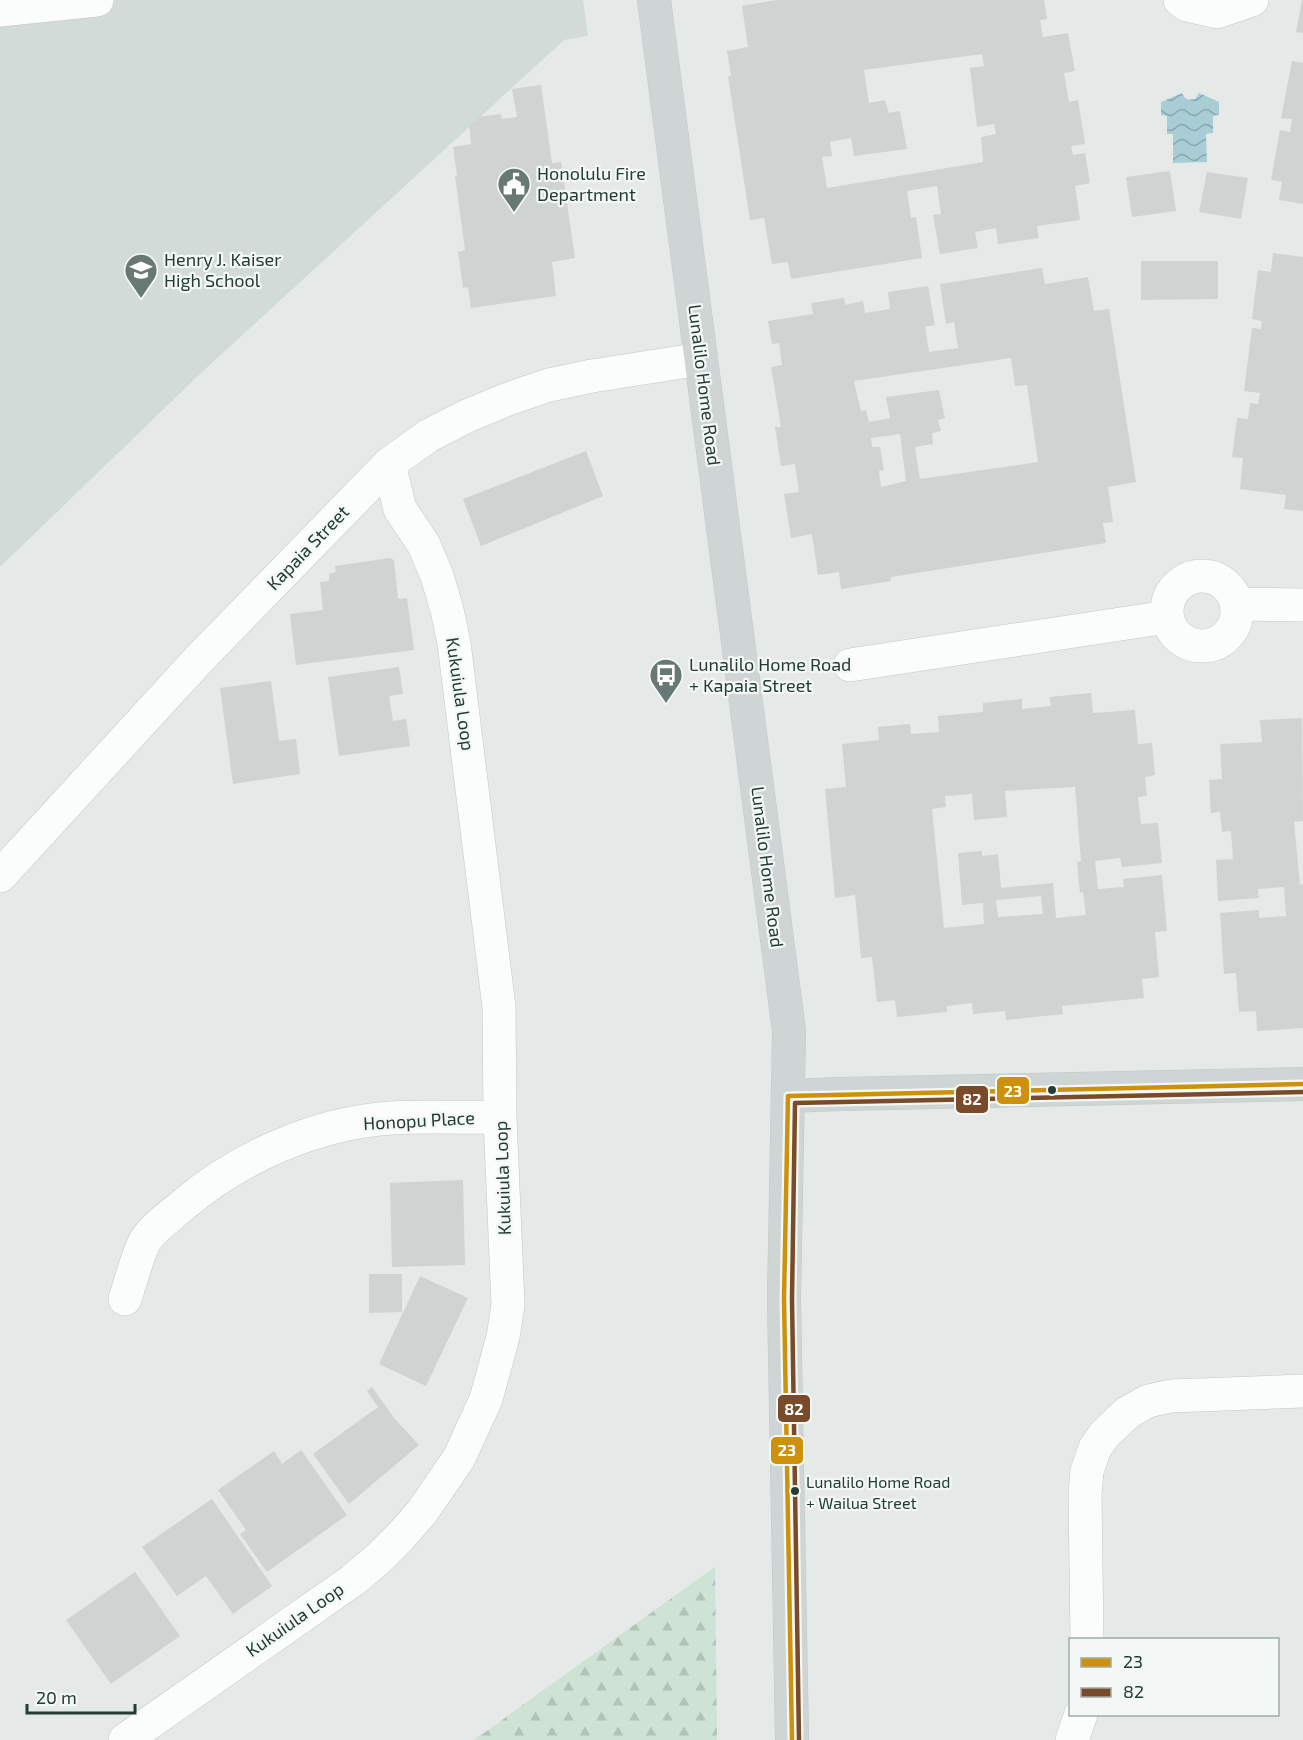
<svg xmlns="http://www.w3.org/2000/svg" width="1303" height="1740" viewBox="0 0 1303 1740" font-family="'Exo 2',sans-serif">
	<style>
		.built { fill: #d3dbd8 }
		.forest { fill: url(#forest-firs) }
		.water { fill: url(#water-waves) }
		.building { fill: #cfd3d2; fill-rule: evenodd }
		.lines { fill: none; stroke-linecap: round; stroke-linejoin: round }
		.minor-casing { stroke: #c2c7c5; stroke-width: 34 }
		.major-casing { stroke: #c1c9c7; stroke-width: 34 }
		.minor { stroke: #fbfcfc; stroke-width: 33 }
		.major { stroke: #ced5d4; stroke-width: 33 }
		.bus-1-casing { stroke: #f3f8f6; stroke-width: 9 }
		.bus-2-casing { stroke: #f3f8f6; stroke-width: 9 }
		.bus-1 { stroke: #cd910b; stroke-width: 4.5 }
		.bus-2 { stroke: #7a4b2a; stroke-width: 4.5 }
		.bus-dot { fill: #243b36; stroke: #f3f8f6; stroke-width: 2 }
		.labels { text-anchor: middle; stroke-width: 4.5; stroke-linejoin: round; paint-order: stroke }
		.bus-label { font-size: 16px; fill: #243b36; stroke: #f3f8f6; text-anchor: start }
		.poi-label { font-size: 18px; fill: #243b36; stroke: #f3f8f6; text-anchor: start }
		.street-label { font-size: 18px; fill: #243b36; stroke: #f3f8f6 }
		.line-badge { stroke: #f3f8f6; stroke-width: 2 }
		.badge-label { font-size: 16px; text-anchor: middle; font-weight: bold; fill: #fff }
	</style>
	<defs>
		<pattern id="forest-firs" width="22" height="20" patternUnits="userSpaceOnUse" patternTransform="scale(1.5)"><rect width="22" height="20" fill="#cfe2d6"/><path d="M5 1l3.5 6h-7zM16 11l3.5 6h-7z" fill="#b2c3b8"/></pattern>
		<pattern id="water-waves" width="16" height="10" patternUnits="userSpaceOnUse" patternTransform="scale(1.5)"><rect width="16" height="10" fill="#a8cdd5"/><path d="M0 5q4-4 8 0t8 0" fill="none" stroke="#89a8ae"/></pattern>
	</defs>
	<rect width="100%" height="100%" fill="#e5eae8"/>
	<!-- built -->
	<path class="built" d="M 0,0 L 583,0 L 588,36 L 564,40 L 200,374 L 0,567 Z"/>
	<!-- forest -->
	<path class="forest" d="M 715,1567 L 717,1740 L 474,1740 Z"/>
	<!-- water -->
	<path class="water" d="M 1182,93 C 1185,100 1189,100 1195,99 L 1199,93 L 1219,102 L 1219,115 L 1213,116 L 1213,133 L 1206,134 L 1207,162 L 1173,163 L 1173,134 L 1167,134 L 1167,116 L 1161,115 L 1161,102 Z"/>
	<!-- building -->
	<path class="building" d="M 776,0 L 1044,0 L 1047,19 L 1040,20 L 1043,37 L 1068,33 L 1075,71 L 1064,73 L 1069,102 L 1078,100 L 1085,144 L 1071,146 L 1073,155 L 1085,153 L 1090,183 L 1075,186 L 1080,220 L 1037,226 L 1039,238 L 998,244 L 996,228 L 975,232 L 978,248 L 940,254 L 933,215 L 941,214 L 937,186 L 907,191 L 911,218 L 916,217 L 922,258 L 791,279 L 788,262 L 772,264 L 764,218 L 750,220 L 728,76 L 731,76 L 727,51 L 748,47 L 742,6 ZM 982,54 L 984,66 L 970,68 L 977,127 L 994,124 L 996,134 L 981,137 L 983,162 L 827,188 L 822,157 L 832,156 L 830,142 L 851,138 L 854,156 L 907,149 L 900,111 L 889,113 L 885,100 L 869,103 L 864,70 Z
		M 1302,0 L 1303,0 L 1303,33 L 1296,32 Z
		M 1292,61 L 1303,63 L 1303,204 L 1279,200 L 1282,182 L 1271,180 L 1280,130 L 1290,132 L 1292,119 L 1281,118 Z
		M 541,85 L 552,163 L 561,162 L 575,258 L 552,262 L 556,296 L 471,308 L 468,287 L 463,288 L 458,252 L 465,250 L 455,176 L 457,175 L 453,147 L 471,144 L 469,124 L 476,122 L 476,117 L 501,114 L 502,119 L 517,117 L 512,89 Z
		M 1170,171 L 1176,211 L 1132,217 L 1126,177 Z
		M 1207,172 L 1248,178 L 1241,219 L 1199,212 Z
		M 1273,253 L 1303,257 L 1303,511 L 1284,509 L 1286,495 L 1240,489 L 1243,458 L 1232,457 L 1237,418 L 1248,419 L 1250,403 L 1258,404 L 1260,393 L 1244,391 L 1252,328 L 1261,329 L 1262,321 L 1252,319 L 1258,270 L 1271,272 Z
		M 1141,261 L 1218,261 L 1218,299 L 1141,300 Z
		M 1042,268 L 1045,284 L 1088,277 L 1094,311 L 1109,309 L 1136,482 L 1108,487 L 1113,522 L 1103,523 L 1106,543 L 891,577 L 891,581 L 841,589 L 839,572 L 818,575 L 812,534 L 791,538 L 784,494 L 799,492 L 795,464 L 781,466 L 775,427 L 781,427 L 771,367 L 782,365 L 779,343 L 772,344 L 768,321 L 813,314 L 811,303 L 844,298 L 845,305 L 863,301 L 865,313 L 890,309 L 888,292 L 928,286 L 935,325 L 925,327 L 929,352 L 958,348 L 954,322 L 946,324 L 940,284 ZM 1011,358 L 1015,386 L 1027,385 L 1038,462 L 920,479 L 915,447 L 933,444 L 932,433 L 941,431 L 938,420 L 945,418 L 939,390 L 886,397 L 890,418 L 869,422 L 866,410 L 861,411 L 854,381 ZM 900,434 L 906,481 L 881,487 L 879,471 L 884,470 L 880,447 L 872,447 L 871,438 Z
		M 586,451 L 603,496 L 481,546 L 463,499 Z
		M 390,558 L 394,560 L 398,599 L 407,598 L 414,650 L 296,665 L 290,614 L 323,610 L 320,582 L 329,581 L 329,574 L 336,572 L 335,566 Z
		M 399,667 L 403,694 L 389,696 L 393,721 L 406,719 L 410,746 L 339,756 L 328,677 Z
		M 271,681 L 279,741 L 296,739 L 300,774 L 233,784 L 220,688 Z
		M 1091,693 L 1093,713 L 1135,710 L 1138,744 L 1152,743 L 1155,775 L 1145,777 L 1147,796 L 1138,797 L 1141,824 L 1158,823 L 1162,863 L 1122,867 L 1120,858 L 1095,861 L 1098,889 L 1124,887 L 1123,879 L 1162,875 L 1167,931 L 1155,932 L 1159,977 L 1142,979 L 1144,998 L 1062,1006 L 1063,1014 L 1006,1020 L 1005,1011 L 973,1014 L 972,1003 L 947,1006 L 947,1012 L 897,1017 L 895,1000 L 877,1002 L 872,957 L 861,958 L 855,895 L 835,898 L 825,789 L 846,787 L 842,744 L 879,740 L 878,727 L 910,724 L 911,734 L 939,732 L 938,716 L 983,712 L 983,703 L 1022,699 L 1022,709 L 1051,706 L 1050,697 ZM 1075,787 L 1081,861 L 1077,862 L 1080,893 L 1083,892 L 1086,915 L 1056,918 L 1053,883 L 1001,888 L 998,854 L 982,856 L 982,851 L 958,853 L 962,905 L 983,903 L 984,924 L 944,928 L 932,809 L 946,807 L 945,796 L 972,794 L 974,820 L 1007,817 L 1005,791 ZM 1041,896 L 1043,914 L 998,917 L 996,900 Z
		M 1302,718 L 1303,821 L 1294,822 L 1300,885 L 1303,884 L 1303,1028 L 1257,1031 L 1256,1011 L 1239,1012 L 1236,973 L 1224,974 L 1220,913 L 1259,910 L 1259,918 L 1286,916 L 1284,887 L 1258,889 L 1259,898 L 1218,901 L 1216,860 L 1233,859 L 1231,831 L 1222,832 L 1220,812 L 1211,813 L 1209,780 L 1222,779 L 1220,744 L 1262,742 L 1260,720 Z
		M 463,1180 L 465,1265 L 392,1267 L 390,1183 Z
		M 369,1274 L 402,1274 L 402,1312 L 369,1313 Z
		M 420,1276 L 468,1298 L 426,1386 L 379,1364 Z
		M 372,1387 L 395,1419 L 419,1445 L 349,1504 L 313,1454 L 378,1407 L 367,1391 Z
		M 301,1450 L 347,1515 L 267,1572 L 240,1534 L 246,1530 L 218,1490 L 274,1451 L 282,1464 Z
		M 212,1499 L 272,1586 L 233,1614 L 206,1576 L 177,1596 L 142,1547 Z
		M 135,1572 L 180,1636 L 111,1684 L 66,1620 Z"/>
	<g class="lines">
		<defs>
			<path id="minor" d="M 1180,0 L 1187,5 L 1217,12 L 1252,0
				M 0,10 L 97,0
				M1167 611a35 35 0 1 1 70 0a35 35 0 1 1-70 0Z
				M 1237,604 L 1303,605
				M 850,665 L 1167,617
				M 0,876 L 201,657 L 389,464 L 428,436 L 467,416 L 508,399 L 549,385 L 592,376 L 701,359
				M 125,1299 C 131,1281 136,1260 144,1243 C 150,1230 173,1214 183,1205 C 239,1157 317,1123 391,1118 C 427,1116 464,1118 500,1117
				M 1087,1640 L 1085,1494 L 1087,1471 L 1095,1448 L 1104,1435 L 1127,1413 L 1148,1401 L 1171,1396 L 1303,1391
				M 125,1740 L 353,1580 L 378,1559 L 401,1536 L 422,1512 L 459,1458 L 486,1399 L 503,1337 L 508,1305 L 500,1117 L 499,1007 L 454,643 L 447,610 L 437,576 L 424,545 L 400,509 L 389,464
				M 1072,1740 L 1081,1714"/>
			<path id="major" d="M 654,0 L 789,1031 L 784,1299 L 792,1740
				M 788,1096 L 841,1094 L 1303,1084"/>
		</defs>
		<!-- minor casing -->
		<use href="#minor" class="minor-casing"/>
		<!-- major casing -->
		<use href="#major" class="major-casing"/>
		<!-- minor -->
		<use href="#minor" class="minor"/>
		<!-- major -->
		<use href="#major" class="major"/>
		<defs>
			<path id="bus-1" d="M 792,1740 L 784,1299 L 788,1096 L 1303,1084"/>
			<path id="bus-2" d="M 799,1740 L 792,1299 L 795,1103 L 1303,1092"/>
		</defs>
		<!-- bus-1 casing -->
		<use href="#bus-1" class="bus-1-casing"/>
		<!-- bus-2 casing -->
		<use href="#bus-2" class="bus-2-casing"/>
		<!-- bus-1 -->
		<use href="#bus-1" class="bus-1"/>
		<!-- bus-2 -->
		<use href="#bus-2" class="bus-2"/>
	</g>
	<!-- icons -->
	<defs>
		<symbol id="civic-pin" viewBox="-11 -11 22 30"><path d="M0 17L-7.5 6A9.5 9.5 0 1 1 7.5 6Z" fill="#687874" stroke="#f3f8f6"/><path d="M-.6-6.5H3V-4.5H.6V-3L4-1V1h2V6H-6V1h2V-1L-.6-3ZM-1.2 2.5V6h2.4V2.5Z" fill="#fff"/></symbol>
		<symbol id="school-pin" viewBox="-11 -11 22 30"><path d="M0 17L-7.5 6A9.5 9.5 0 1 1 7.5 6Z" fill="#687874" stroke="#f3f8f6"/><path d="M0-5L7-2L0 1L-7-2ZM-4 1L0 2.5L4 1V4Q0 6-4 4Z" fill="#fff"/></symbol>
		<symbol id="bus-pin" viewBox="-11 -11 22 30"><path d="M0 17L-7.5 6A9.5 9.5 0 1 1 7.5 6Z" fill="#687874" stroke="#f3f8f6"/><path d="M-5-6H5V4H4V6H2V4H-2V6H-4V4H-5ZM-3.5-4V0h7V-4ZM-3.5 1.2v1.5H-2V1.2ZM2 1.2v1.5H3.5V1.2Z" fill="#fff"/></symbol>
	</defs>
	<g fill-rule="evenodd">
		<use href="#civic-pin" x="495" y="165" width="38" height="52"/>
		<use href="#school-pin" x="122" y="251" width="38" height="52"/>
		<use href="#bus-pin" x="647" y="656" width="38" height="52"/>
	</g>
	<!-- markers -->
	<g class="bus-dot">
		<circle cx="1052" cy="1090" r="5"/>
		<circle cx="795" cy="1491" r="5"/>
	</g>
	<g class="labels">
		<!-- bus labels -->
		<g class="bus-label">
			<text x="806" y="1488">Lunalilo Home Road<tspan x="806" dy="21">+ Wailua Street</tspan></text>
		</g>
		<!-- poi labels -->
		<g class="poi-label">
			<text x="537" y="180">Honolulu Fire<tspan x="537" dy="21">Department</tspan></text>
			<text x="164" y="266">Henry J. Kaiser<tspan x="164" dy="21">High School</tspan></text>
			<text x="689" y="671">Lunalilo Home Road<tspan x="689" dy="21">+ Kapaia Street</tspan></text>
		</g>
		<!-- street labels -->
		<g class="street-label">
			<text transform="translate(704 385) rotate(83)" y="6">Lunalilo Home Road</text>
			<text transform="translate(308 548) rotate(-46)" y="6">Kapaia Street</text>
			<text transform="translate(460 694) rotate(82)" y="6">Kukuiula Loop</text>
			<text transform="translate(767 867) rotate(83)" y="6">Lunalilo Home Road</text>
			<text transform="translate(419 1121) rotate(-3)" y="6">Honopu Place</text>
			<text transform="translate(503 1178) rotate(-92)" y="6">Kukuiula Loop</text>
			<text transform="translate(295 1620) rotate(-35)" y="6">Kukuiula Loop</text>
		</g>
	</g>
	<g class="line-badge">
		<rect x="996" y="1076" width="34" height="29" rx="6" fill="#cd910b"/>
		<rect x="955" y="1085" width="34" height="29" rx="6" fill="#7a4b2a"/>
		<rect x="777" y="1394" width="34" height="29" rx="6" fill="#7a4b2a"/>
		<rect x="770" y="1436" width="34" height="29" rx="6" fill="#cd910b"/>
	</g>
	<g class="badge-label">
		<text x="1013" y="1097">23</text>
		<text x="972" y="1105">82</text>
		<text x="794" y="1415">82</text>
		<text x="787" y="1456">23</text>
	</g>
	<!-- legend -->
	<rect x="1069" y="1638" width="210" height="78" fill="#f3f8f6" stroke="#a0aca9" stroke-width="1.5"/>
	<rect x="1081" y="1658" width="30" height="9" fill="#cd910b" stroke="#a0aca9" stroke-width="1.5"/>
	<text x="1123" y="1668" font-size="18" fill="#243b36">23</text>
	<rect x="1081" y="1688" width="30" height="9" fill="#7a4b2a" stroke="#a0aca9" stroke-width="1.5"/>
	<text x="1123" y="1698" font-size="18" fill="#243b36">82</text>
	<!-- scale -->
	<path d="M27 1704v9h108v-9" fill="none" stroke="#243b36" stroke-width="3"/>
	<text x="36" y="1704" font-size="18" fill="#243b36" stroke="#f3f8f6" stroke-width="4.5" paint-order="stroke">20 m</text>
</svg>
